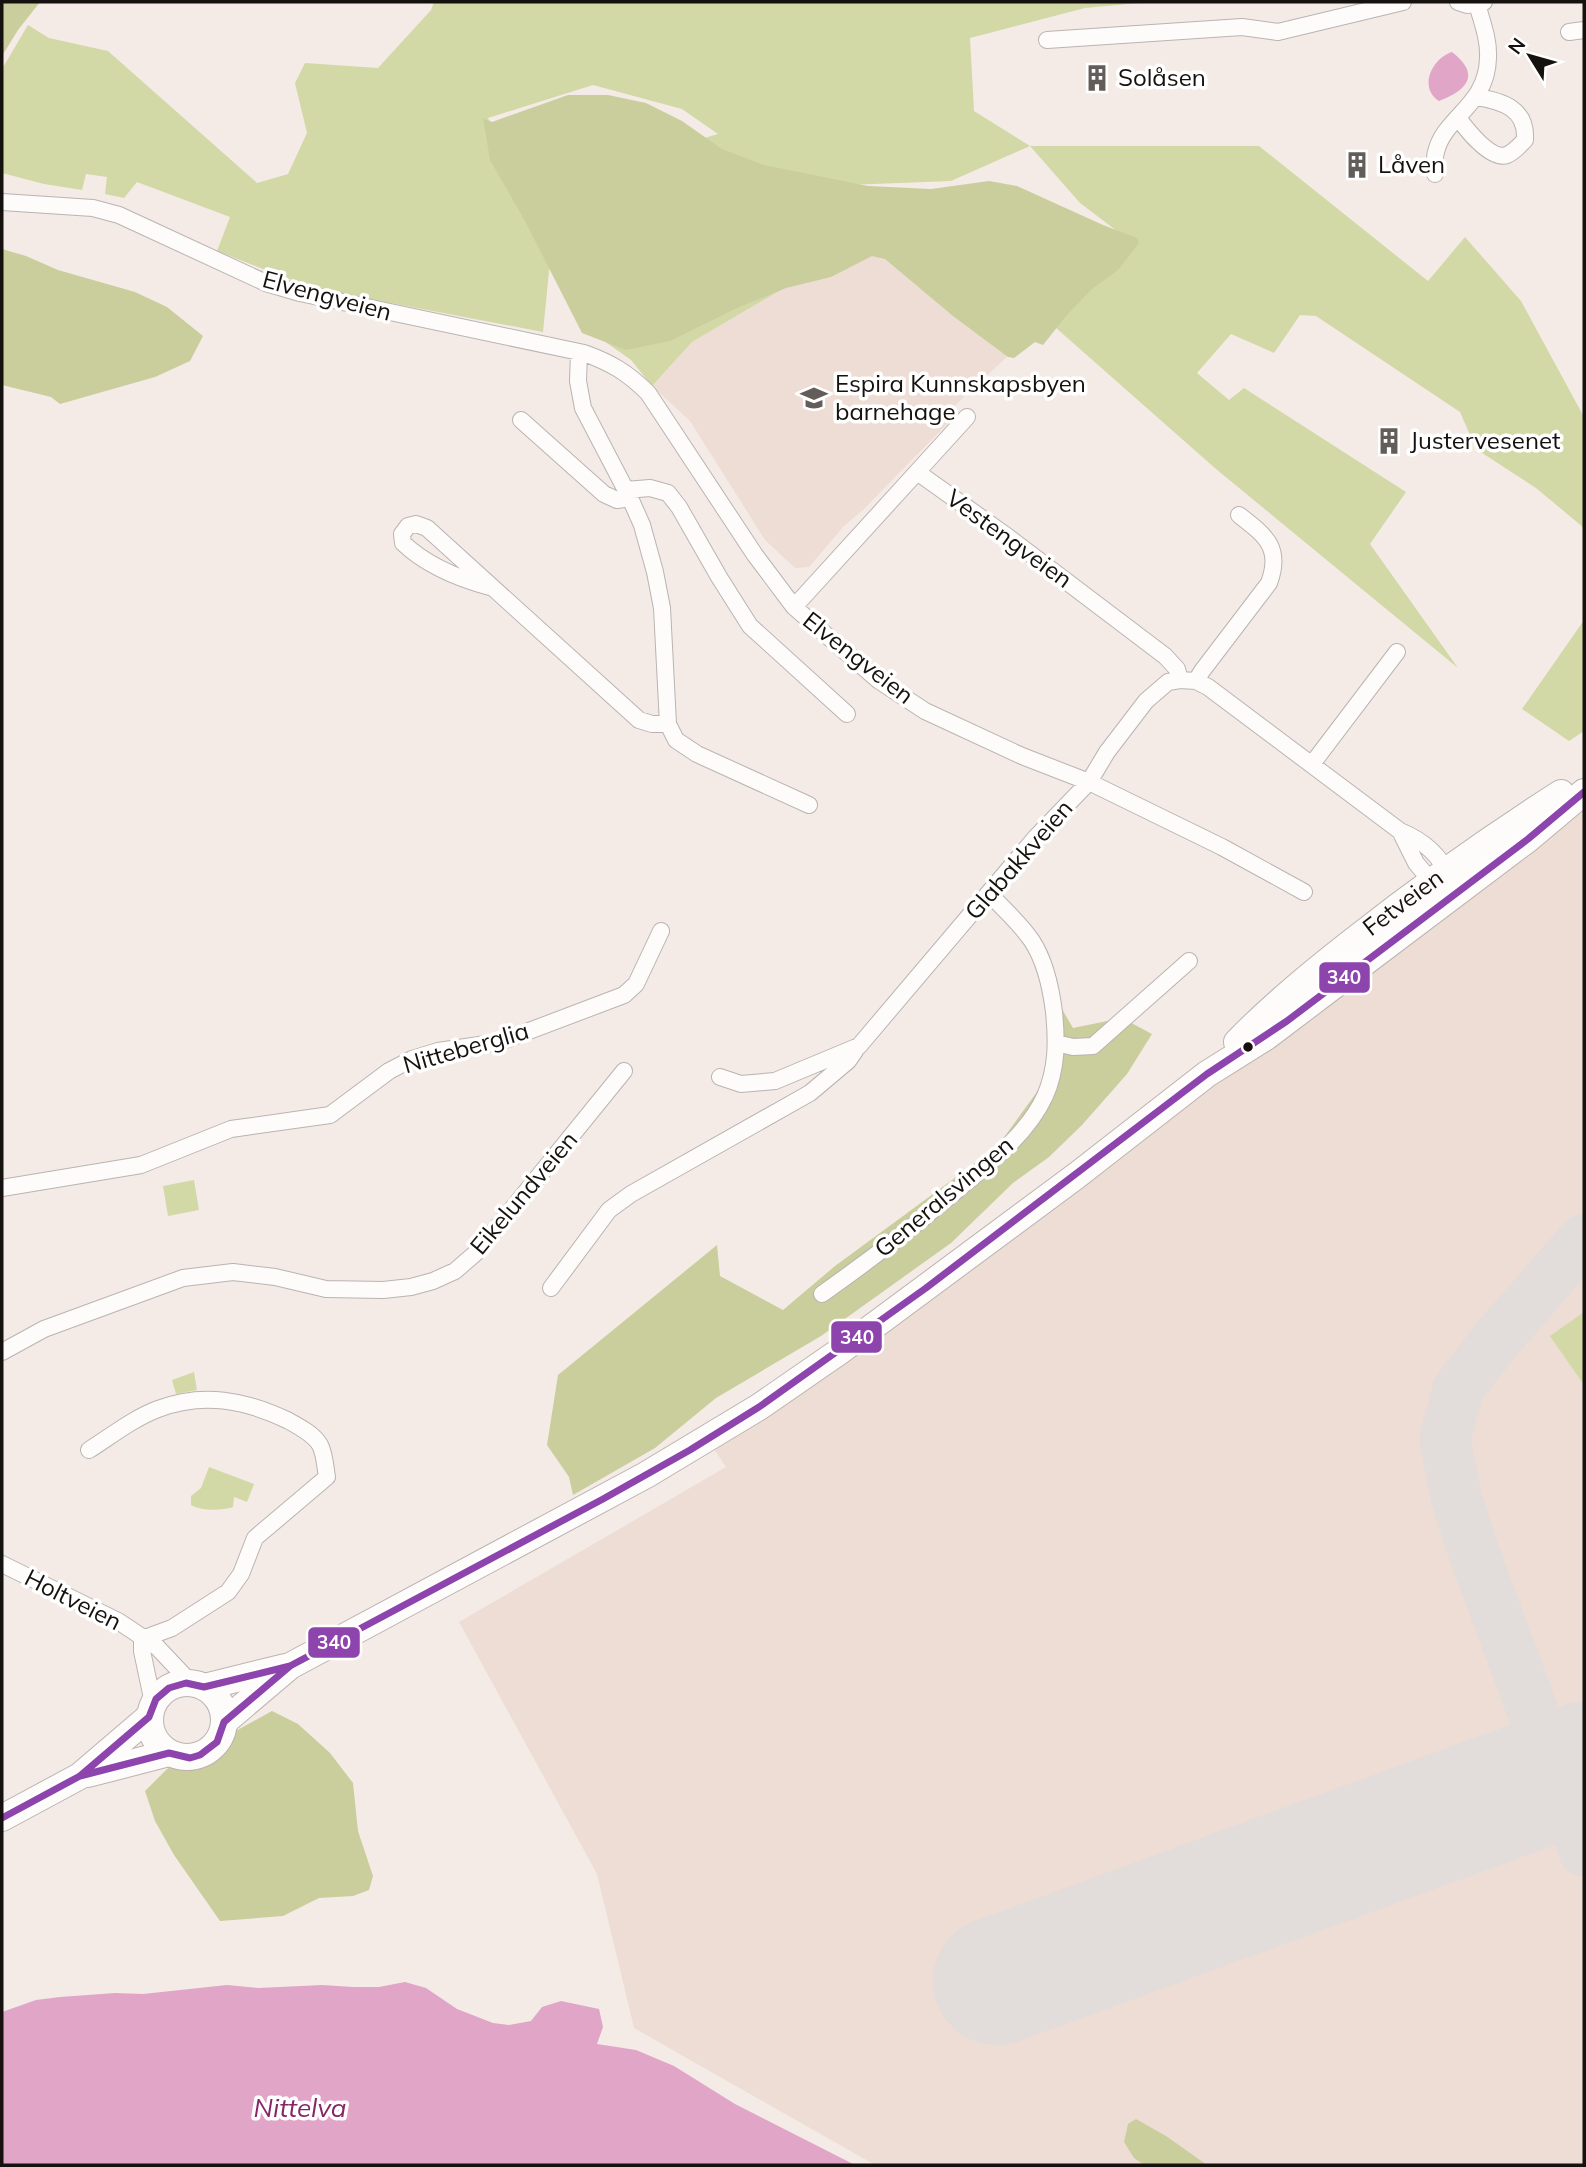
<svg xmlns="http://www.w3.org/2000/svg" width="1586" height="2167" viewBox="0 0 1586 2167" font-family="Mulish,sans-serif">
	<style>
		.built { fill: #edddd5 }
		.green { fill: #d3d8a7 }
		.forest { fill: #c9ce9c }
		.water { fill: #e0a5c7 }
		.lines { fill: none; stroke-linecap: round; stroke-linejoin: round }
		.taxiway { stroke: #e2dcda; stroke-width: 51 }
		.runway { stroke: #e2dcda; stroke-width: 128 }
		.minor-casing { stroke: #bab3b1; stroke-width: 18 }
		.trunk-casing { stroke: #bab3b1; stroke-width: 28 }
		.minor { stroke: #fdfcfb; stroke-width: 16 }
		.trunk { stroke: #fdfcfb; stroke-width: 26 }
		.bus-1-casing { stroke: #fff; stroke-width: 12 }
		.bus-1 { stroke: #8e44ad; stroke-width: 7 }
		.bus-dot { fill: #15110e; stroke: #fff; stroke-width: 2.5 }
		.labels { text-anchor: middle; stroke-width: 7; stroke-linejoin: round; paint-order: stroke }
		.poi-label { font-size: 24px; fill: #15110e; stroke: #fff; text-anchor: start }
		.street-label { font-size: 24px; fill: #15110e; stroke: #fff }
		.water-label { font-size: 26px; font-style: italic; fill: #852767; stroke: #fff }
		.line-badge { stroke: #fff; stroke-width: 2.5 }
		.badge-label { font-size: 19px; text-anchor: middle; font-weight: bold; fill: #fff }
	</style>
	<rect width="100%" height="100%" fill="#f4ebe7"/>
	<!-- built -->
	<path class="built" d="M 881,237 L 1043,323 L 950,410 L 949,422 L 863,510 L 844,526 L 809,567 L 795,568 L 765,540 L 690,421 L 652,386 L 692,342 L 832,260 Z
		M 1584,793 L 1584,2165 L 875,2165 L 634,2028 L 597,1874 L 459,1622 L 726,1467 L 710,1443 Z"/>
	<!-- green -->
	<path class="green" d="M 434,2 L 1150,2 L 1085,8 L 970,38 L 974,111 L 1030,146 L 1259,146 L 1428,281 L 1465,237 L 1521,301 L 1584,417 L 1584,528 L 1536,488 L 1476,449 L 1460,412 L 1316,316 L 1300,315 L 1274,353 L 1231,334 L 1197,373 L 1229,400 L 1244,388 L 1406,492 L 1370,544 L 1458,668 L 1216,469 L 1047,320 L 1117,231 L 1080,203 L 1030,146 L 951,181 L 847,185 L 832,260 L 692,342 L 652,386 L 631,360 L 597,336 L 667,149 L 718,134 L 682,109 L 593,85 L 488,118 L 551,251 L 543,332 L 312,288 L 217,251 L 230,217 L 137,182 L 124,198 L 105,194 L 107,177 L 86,174 L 82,190 L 44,184 L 2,173 L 2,69 L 28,25 L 49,38 L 108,51 L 257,183 L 288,174 L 307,133 L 295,83 L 305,63 L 378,68 L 431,10 Z
		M 1584,620 L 1584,731 L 1569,741 L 1522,709 Z
		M 194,1180 L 199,1210 L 168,1216 L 163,1186 Z
		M 1584,1312 L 1584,1385 L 1550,1336 Z
		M 194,1372 L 197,1390 L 176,1394 L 172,1380 Z
		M 209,1467 L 254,1484 L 247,1502 L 234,1497 L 233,1507 C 221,1511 202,1511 191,1505 L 191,1496 L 201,1488 Z"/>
	<!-- forest -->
	<path class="forest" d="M 2,2 L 40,2 L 18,30 L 2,56 Z
		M 568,95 L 608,95 L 646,103 L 682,121 L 722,149 L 764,165 L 868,186 L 931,189 L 989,181 L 1017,186 L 1103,225 L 1137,238 L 1139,243 L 1118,270 L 1092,289 L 1066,316 L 1043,345 L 1035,342 L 1014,358 L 1008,357 L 953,316 L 885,259 L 872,256 L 831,277 L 786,288 L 737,308 L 670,341 L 626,350 L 582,333 L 525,221 L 490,160 L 483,118 L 492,122 Z
		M 2,249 L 26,256 L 58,270 L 135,292 L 167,307 L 203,336 L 190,361 L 155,377 L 60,404 L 51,397 L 2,385 Z
		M 1055,997 L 1073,1028 L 1122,1018 L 1152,1034 L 1127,1074 L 1082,1125 L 1049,1157 L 1013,1183 L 951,1243 L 821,1336 L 716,1398 L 655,1448 L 573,1495 L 569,1477 L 547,1445 L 558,1375 L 717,1245 L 720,1276 L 783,1310 L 835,1266 L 997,1147 L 1063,1056 Z
		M 272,1711 L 298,1724 L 330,1753 L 353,1783 L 358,1831 L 373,1876 L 369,1890 L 353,1896 L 319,1898 L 283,1916 L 220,1921 L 174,1855 L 155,1821 L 145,1791 L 167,1769 Z
		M 1136,2119 L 1166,2136 L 1207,2165 L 1144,2165 L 1134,2158 L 1124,2142 L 1128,2124 Z"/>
	<!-- water -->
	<path class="water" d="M 1452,52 C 1482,75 1466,91 1439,101 C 1418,88 1432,58 1452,52 Z
		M 405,1982 L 426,1988 L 457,2009 L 493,2023 L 509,2025 L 531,2021 L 542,2007 L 561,2001 L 599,2009 L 603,2027 L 597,2044 L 636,2050 L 674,2066 L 735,2104 L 855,2165 L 2,2165 L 2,2012 L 36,2000 L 60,1997 L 115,1993 L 143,1994 L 227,1985 L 258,1988 L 322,1985 L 353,1987 L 379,1987 Z"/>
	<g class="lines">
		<!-- taxiway -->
		<path class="taxiway" d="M 1584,1239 L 1495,1341 L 1458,1389 L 1445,1439 L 1456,1497 L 1473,1550 L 1548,1752 L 1564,1763 L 1584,1765
			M 1584,1768 C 1562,1806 1570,1812 1584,1851"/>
		<!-- runway -->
		<path class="runway" d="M 997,1981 L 1584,1766"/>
		<defs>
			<path id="minor" d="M 1458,2 L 1467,5 L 1484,2
				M 1569,32 L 1584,30
				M 1047,40 L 1242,27 L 1278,32 L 1403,2
				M 1458,118 C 1467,130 1491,161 1507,155 C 1514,152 1520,145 1525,140 C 1527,109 1503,101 1476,97
				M 1435,174 C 1435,167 1434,159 1436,152 C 1444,117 1487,106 1488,58 C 1489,39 1482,22 1477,4
				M 2,202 L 93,208 L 119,215 L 266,283 L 300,293 L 584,353 C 611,363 627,372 648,393 L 755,555 L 794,607 L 878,680 L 925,711 L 1022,756 L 1089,782 L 1222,847 L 1304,892
				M 579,352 L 578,381 L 583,408 L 630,498 L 642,525 L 655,572 L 662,608 L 668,724 L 676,740 L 697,754 L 809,805
				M 521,420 L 604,494 L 617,500 L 630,498
				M 917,472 L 967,417
				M 626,490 L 650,488 L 668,493 L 679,507 L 719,577 L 750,626 L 847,714
				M 490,587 C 460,579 426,565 403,543 L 402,534 L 408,526 L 416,524 L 427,528 L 639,720 L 652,724 L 668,724
				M 794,607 L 917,472 L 1004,534 L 1165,656 L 1177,669 L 1180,680 L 1196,681 L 1208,687 L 1400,831 C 1422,840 1440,854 1449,877
				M 1196,681 L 1202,671 L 1269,583 C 1282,548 1266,536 1239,515
				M 1312,764 L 1397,652
				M 1400,831 L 1416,863 L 1437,888
				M 1056,1043 L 1073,1047 L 1093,1046 L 1189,961
				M 720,1077 L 741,1084 L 775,1081 L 859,1046 L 1036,837 L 1089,782 L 1107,752 L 1146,701 L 1168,682 L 1180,680
				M 2,1188 L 141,1165 L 231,1129 L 330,1115 L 389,1071 L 412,1059 L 438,1051 L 500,1042 L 624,995 L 636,984 L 661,931
				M 551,1288 L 609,1210 L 631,1194 L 810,1093 L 848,1061 L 855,1051
				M 822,1294 C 870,1260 917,1224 962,1186 C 992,1161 1028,1133 1045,1096 C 1057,1069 1057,1041 1054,1012 C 1051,988 1045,961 1032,941 C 1020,923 1003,909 989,893
				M 2,1352 L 44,1329 L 183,1278 L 233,1272 L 275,1277 L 326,1289 L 383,1290 L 411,1287 L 433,1281 L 455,1271 L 478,1251 L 624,1071
				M 89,1450 C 111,1436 134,1418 158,1409 C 203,1392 245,1400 287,1420 C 298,1426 314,1434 320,1445 C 325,1455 325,1466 327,1477 L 255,1538 L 241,1574 L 228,1592 L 172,1628 L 142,1639
				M 2,1564 L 118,1621 L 157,1647 L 191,1683
				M 142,1639 L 142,1651 L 153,1703"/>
			<g id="trunk">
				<path id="s1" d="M 1237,1042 C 1273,1005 1313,972 1353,941 C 1420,888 1489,839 1561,793"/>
				<circle cx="187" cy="1720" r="37"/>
				<path d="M 204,1687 L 285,1667"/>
				<path d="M 224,1722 L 290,1666 L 646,1475 L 759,1407 L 840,1351 L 1076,1176 L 1207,1074 L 1266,1037 L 1328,990 L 1528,839 L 1584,792"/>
				<path d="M 88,1774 L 169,1753"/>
				<path d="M 2,1818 L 80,1776 L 149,1717"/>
			</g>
		</defs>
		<!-- minor casing -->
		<use href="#minor" class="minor-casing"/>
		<!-- trunk casing -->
		<use href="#trunk" class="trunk-casing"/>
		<!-- minor -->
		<use href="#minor" class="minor"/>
		<!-- trunk -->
		<use href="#trunk" class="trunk"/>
		<defs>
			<path id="bus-1" d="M 80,1776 L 169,1753 L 190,1758 L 200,1755 L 217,1742 L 224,1722 L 290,1666 L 603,1499 L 690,1450 L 759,1407 L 926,1288 L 1207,1074 L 1287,1021 L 1528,839 L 1584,792
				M 2,1818 L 80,1776 L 149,1717 L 156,1699 L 169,1688 L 186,1683 L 204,1687 L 290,1666"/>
		</defs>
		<!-- bus-1 casing -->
		<use href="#bus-1" class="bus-1-casing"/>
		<!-- bus-1 -->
		<use href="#bus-1" class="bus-1"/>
	</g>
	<!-- icons -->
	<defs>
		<symbol id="building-bare" viewBox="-9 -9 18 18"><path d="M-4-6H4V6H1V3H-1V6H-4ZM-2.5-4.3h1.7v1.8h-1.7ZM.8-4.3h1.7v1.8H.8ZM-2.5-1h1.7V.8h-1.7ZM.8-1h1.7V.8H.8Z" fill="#635d5a" stroke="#fff" stroke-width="2.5" paint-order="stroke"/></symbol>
		<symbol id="school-bare" viewBox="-9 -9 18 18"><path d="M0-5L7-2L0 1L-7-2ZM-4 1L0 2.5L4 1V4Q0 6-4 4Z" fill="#635d5a" stroke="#fff" stroke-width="2.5" paint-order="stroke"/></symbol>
	</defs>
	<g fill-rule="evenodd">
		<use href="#building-bare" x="1078" y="59" width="38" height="38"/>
		<use href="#building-bare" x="1338" y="146" width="38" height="38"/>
		<use href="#school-bare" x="795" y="379" width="38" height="38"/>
		<use href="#building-bare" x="1370" y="422" width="38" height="38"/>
	</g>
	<!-- markers -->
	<circle class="bus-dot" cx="1248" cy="1047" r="6"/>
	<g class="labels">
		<!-- poi labels -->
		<g class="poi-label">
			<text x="1118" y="86">Solåsen</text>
			<text x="1378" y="173">Låven</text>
			<text x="835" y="392">Espira Kunnskapsbyen<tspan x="835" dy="28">barnehage</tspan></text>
			<text x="1410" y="449">Justervesenet</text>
		</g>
		<!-- street labels -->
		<g class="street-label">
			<text transform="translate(327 296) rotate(15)" y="8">Elvengveien</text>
			<text transform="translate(1009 539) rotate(36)" y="8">Vestengveien</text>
			<text transform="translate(858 658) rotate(38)" y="8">Elvengveien</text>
			<text transform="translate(1019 860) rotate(-49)" y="8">Glabakkveien</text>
			<text dy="8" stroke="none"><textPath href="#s1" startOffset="217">Fetveien</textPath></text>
			<text transform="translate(466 1048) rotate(-16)" y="8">Nitteberglia</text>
			<text transform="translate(524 1193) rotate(-50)" y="8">Eikelundveien</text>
			<text transform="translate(944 1197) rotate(-40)" y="8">Generalsvingen</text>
			<text transform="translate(73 1600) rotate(27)" y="8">Holtveien</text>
		</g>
		<!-- water labels -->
		<g class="water-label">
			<text x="300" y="2117">Nittelva</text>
		</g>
	</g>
	<g class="line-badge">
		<rect x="1318" y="961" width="53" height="33" rx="7" fill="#8e44ad"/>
		<rect x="830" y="1320" width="53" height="34" rx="7" fill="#8e44ad"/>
		<rect x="307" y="1626" width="54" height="33" rx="7" fill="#8e44ad"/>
	</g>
	<g class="badge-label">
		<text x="1344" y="984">340</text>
		<text x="857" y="1344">340</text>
		<text x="334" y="1649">340</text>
	</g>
	<!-- border -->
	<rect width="1586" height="2167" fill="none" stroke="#15110e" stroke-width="7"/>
	<!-- north arrow -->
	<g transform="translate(1530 56) rotate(307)" stroke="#ffffff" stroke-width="5" paint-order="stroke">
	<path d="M0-5L12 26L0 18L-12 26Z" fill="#15110e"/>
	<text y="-10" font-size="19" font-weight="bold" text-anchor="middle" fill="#15110e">N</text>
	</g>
</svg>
